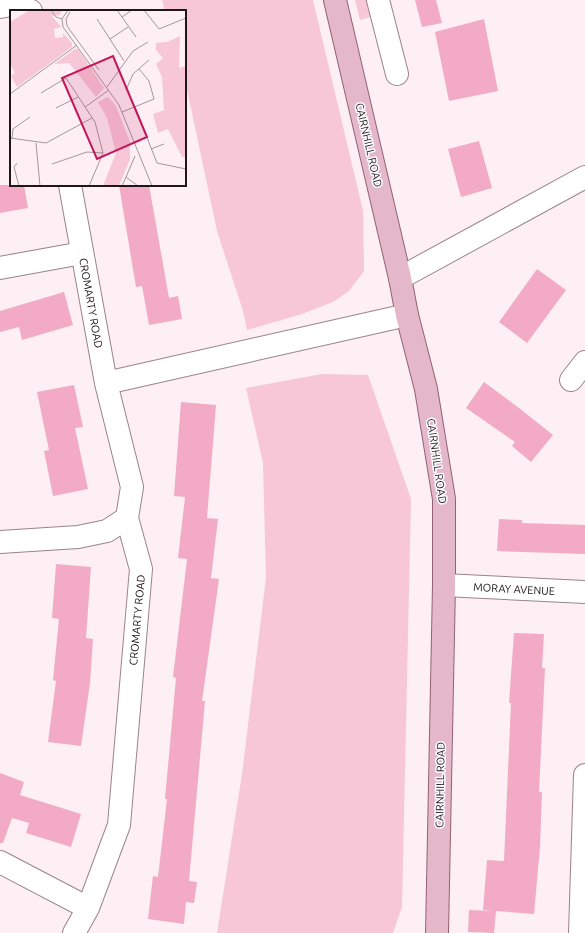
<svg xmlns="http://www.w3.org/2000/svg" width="585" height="933" viewBox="0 0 585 933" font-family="Ubuntu,sans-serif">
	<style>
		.green { fill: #f7c7d8 }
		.building { fill: #f2aac5 }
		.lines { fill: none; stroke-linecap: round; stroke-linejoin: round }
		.minor-casing { stroke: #9a848b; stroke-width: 24 }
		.major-casing { stroke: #946174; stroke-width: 24 }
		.minor { stroke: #fff; stroke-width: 22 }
		.major { stroke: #e5b8c9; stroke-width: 22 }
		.labels { text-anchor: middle; stroke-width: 3; stroke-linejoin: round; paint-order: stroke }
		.street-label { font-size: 11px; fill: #1e1619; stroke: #fff }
		.inset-road { fill: none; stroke: #a4989c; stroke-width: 1 }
		.view { fill: #c2185b; fill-opacity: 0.15; stroke: #c2185b; stroke-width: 2 }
		.inset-edge { fill: none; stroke: #1e1619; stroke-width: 2 }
	</style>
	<rect width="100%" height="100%" fill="#fdeff4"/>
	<!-- green -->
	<path class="green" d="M 162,0 L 313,0 L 363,211 L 364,271 L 349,291 L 333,302 L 302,314 L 247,330 L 243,311 L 217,231 L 185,80 L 185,11 L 165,11 Z
		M 355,0 L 369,0 L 373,16 L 360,20 Z
		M 322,374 L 368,375 L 411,499 L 402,907 L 393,933 L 217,933 L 242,774 L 266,578 L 263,463 L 246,388 Z"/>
	<!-- building -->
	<path class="building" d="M 415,0 L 436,0 L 442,23 L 422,27 Z
		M 484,19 L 498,91 L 449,101 L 435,32 Z
		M 479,141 L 492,188 L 461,197 L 448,149 Z
		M 0,185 L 24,185 L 28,208 L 0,213 Z
		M 119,185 L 149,185 L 169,298 L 178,296 L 182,319 L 149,325 L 142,286 L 136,287 Z
		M 537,269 L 566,290 L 527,343 L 499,322 Z
		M 64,292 L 73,325 L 22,340 L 19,327 L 0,332 L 0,311 Z
		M 484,382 L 519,408 L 553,435 L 531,462 L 512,446 L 515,442 L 466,408 Z
		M 74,385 L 83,427 L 75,428 L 88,489 L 53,496 L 44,451 L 49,450 L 37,392 Z
		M 181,402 L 216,405 L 207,518 L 218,519 L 211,578 L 219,579 L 202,701 L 205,701 L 189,881 L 197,882 L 194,903 L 186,902 L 184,924 L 148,919 L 153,876 L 158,877 L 167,799 L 165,799 L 176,678 L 173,677 L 187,559 L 178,558 L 185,497 L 174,496 Z
		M 499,519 L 522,520 L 522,523 L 585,525 L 585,554 L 497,551 Z
		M 56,564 L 91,567 L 86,638 L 93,639 L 90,683 L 81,746 L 48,742 L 56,681 L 53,680 L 59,619 L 52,618 Z
		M 514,633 L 544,634 L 542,668 L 545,668 L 539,792 L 542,792 L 540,847 L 534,914 L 496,911 L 494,933 L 468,932 L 469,910 L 492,911 L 483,910 L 487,860 L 504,861 L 511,703 L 509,703 Z
		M 0,773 L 24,782 L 20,795 L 81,814 L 71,847 L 26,833 L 29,823 L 12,818 L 3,843 L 0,843 Z"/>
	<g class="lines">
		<defs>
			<path id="minor" d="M 378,0 L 397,74
				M 0,7 L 18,4 L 31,11
				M 70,185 L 106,383 L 132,487 L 127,518 L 141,569 L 119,825 L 88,908 L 74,933
				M 0,268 L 82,253
				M 400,278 L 585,177
				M 571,380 L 585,362
				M 106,383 L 407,315
				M 0,542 L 78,537 L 107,531 L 127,518
				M 444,585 L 585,592
				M 0,862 L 88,908
				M 580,933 L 585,775"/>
			<path id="major" d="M 335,0 L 400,278 L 407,315 L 426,389 L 444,499 L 444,585 L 437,933"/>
		</defs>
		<!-- minor casing -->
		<use href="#minor" class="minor-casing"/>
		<!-- major casing -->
		<use href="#major" class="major-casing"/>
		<!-- minor -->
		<use href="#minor" class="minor"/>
		<!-- major -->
		<use href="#major" class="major"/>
	</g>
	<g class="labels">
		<!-- street labels -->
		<g class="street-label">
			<text transform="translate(369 145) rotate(77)" y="4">CAIRNHILL ROAD</text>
			<text transform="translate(91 303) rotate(80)" y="4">CROMARTY ROAD</text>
			<text transform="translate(437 461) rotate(82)" y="4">CAIRNHILL ROAD</text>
			<text transform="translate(514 589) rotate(3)" y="4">MORAY AVENUE</text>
			<text transform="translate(137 620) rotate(-85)" y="4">CROMARTY ROAD</text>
			<text transform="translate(440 785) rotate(-89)" y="4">CAIRNHILL ROAD</text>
		</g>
	</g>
	<!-- overview -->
	<g transform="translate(10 10)">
		<rect width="176" height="176" fill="#fdeff4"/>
		<path d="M 20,0 L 52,0 L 50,5 L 42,6 L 51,17 L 44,19 L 45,28 L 53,27 L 53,23 L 62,33 L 62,37 L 7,77 L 1,66 L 5,63 L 0,54 L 0,12 ZM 170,26 L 169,58 L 176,56 L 176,147 L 172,147 L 158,119 L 148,123 L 143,104 L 154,100 L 152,67 L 146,54 L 153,48 L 146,40 L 146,33 L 157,32 ZM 65,39 L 68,39 L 94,78 L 86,87 L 59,53 L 44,54 ZM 98,87 L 106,96 L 120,132 L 120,149 L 109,176 L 93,176 L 106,143 L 97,108 L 88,92 Z" fill="#f7c7d8"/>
		<path class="inset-road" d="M 41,0 L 46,7 L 52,9M 58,0 L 52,9 L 53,17 L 109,95 L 142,176M 107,0 L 126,27M 134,0 L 149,19 L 176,8M 60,2 L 56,9 L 57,16 L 89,60M 112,7 L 122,0M 87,9 L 114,51M 100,29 L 118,17M 97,77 L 123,41 L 138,32M 116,80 L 123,64 L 139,50M 31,83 L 56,68 L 85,112 L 93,143 L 79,176M 0,84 L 67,35M 75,97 L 99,80M 125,97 L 147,153 L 176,159M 46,98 L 68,87M 112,102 L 144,89 L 139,71 L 129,59M 0,128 L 36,133 L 82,108M 2,129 L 3,119 L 20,107M 26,133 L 30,176M 141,139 L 154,134M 7,153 L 4,157 L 9,176M 42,154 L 77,142 L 93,143M 116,167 L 125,146M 112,176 L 116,167 L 128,176"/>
		<path class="view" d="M 103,46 L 137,127 L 87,149 L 52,68 Z"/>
		<rect width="176" height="176" class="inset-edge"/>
	</g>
</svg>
